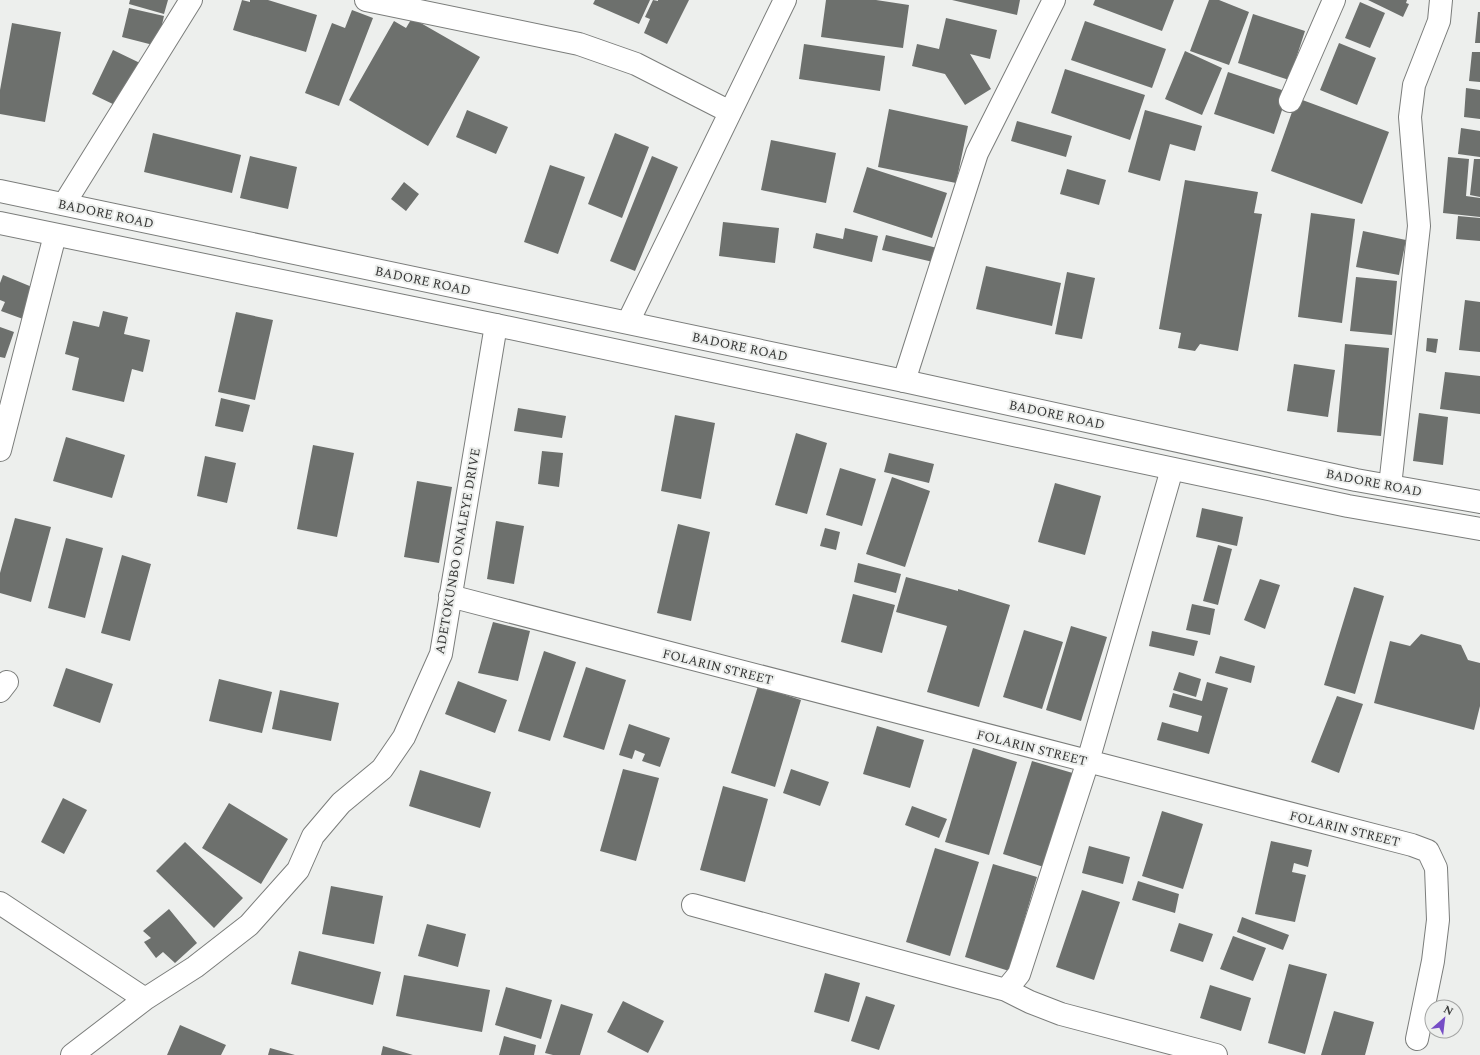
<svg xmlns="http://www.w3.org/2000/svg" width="1480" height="1055" viewBox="0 0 1480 1055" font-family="Spectral,serif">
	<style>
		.building { fill: #6d706d }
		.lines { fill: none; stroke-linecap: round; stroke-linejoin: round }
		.minor-casing { stroke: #7b7d7b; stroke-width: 24 }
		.secondary-casing { stroke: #7b7d7b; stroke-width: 24 }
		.minor { stroke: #fff; stroke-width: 22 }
		.secondary { stroke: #fff; stroke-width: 22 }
		.labels { text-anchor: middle; stroke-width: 4; stroke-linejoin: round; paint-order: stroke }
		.street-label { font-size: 13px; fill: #363736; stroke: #edefed }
	</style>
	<rect width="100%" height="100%" fill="#edefed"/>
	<!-- building -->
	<path class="building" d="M 130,0 L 168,0 L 164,14 L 129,4 Z
		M 242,0 L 250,2 L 250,0 L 268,0 L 317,15 L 306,52 L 233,30 Z
		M 595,0 L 650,0 L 639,24 L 593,4 Z
		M 653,0 L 658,1 L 658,0 L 689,0 L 667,44 L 644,33 L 650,19 L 645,17 Z
		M 826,0 L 876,0 L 909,5 L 903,48 L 821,37 Z
		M 952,0 L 1020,0 L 1017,15 Z
		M 1095,0 L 1174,0 L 1162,31 L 1093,5 Z
		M 1209,0 L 1219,0 L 1249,12 L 1229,65 L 1190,51 Z
		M 1368,0 L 1407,0 L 1406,3 L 1409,4 L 1403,17 Z
		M 1360,2 L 1385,13 L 1370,48 L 1345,38 Z
		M 129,8 L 164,16 L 157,46 L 122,37 Z
		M 352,10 L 373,18 L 339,106 L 305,93 L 332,23 L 345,28 Z
		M 1478,12 L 1480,12 L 1480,43 L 1475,43 Z
		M 1253,14 L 1305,31 L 1289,80 L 1238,63 Z
		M 412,18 L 480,57 L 428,146 L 349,100 L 394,21 L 406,28 Z
		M 946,18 L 997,30 L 990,59 L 970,54 L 991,89 L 965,105 L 945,74 L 912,66 L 917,44 L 939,49 Z
		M 1085,21 L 1166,49 L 1152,88 L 1071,60 Z
		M 12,23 L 61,32 L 45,122 L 0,114 L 0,90 Z
		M 1339,43 L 1376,58 L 1357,105 L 1320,90 Z
		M 804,44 L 885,56 L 880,91 L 799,79 Z
		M 113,50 L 140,63 L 119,107 L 92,94 Z
		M 1185,51 L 1222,68 L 1202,115 L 1165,99 Z
		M 1472,52 L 1480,52 L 1480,82 L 1469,81 Z
		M 1065,69 L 1145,95 L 1130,140 L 1051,113 Z
		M 1228,72 L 1288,92 L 1274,134 L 1214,114 Z
		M 1466,88 L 1480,90 L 1480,119 L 1464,117 Z
		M 1297,98 L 1389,132 L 1362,204 L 1271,171 Z
		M 889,109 L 968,126 L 956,183 L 878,167 Z
		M 467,110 L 508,127 L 496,154 L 456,137 Z
		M 1145,110 L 1202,126 L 1195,151 L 1170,144 L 1160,181 L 1128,172 Z
		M 1017,121 L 1072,136 L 1066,157 L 1011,141 Z
		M 1461,128 L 1480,131 L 1480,157 L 1458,154 Z
		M 153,133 L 241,155 L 232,193 L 144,172 Z
		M 615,133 L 649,147 L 622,218 L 588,204 Z
		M 771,140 L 836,153 L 826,203 L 761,190 Z
		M 250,156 L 297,167 L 288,209 L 240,198 Z
		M 652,156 L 678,167 L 635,271 L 610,261 Z
		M 1448,157 L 1469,159 L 1466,196 L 1480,198 L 1480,217 L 1443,213 Z
		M 1474,159 L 1480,159 L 1480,197 L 1470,195 Z
		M 550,165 L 585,177 L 558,254 L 524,242 Z
		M 867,167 L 947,193 L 932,238 L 853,212 Z
		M 1067,169 L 1106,180 L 1099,205 L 1060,194 Z
		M 1185,180 L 1258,192 L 1254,213 L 1262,214 L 1238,351 L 1200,344 L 1195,351 L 1178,348 L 1181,333 L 1159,329 Z
		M 404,182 L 419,194 L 406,211 L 391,199 Z
		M 1311,213 L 1355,219 L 1342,323 L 1298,317 Z
		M 1458,216 L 1480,218 L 1480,241 L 1456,239 Z
		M 723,222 L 779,228 L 775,263 L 719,256 Z
		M 845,228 L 878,236 L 872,262 L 813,248 L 816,233 L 843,239 Z
		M 1363,231 L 1406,240 L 1399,275 L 1356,267 Z
		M 886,235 L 937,248 L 933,262 L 882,250 Z
		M 986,266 L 1061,283 L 1052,326 L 976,309 Z
		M 1067,272 L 1095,278 L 1082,339 L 1055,334 Z
		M 3,275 L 32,287 L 28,297 L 30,301 L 23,319 L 1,311 L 5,302 L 0,300 L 0,283 Z
		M 1356,277 L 1397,281 L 1392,335 L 1350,331 Z
		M 1465,300 L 1480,302 L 1480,352 L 1459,350 Z
		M 103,311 L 128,317 L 124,334 L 150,340 L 143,372 L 132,369 L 124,402 L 72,390 L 79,358 L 65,354 L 73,321 L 99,327 Z
		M 236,312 L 273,320 L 255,400 L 218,392 Z
		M 0,327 L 14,332 L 5,358 L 0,357 Z
		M 1427,338 L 1438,339 L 1436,353 L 1426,351 Z
		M 1345,344 L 1389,348 L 1381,436 L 1337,432 Z
		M 1294,364 L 1335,370 L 1328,417 L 1287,411 Z
		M 1445,372 L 1480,376 L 1480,414 L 1440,409 Z
		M 221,398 L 250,405 L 243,432 L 215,426 Z
		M 518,408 L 566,416 L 562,438 L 514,431 Z
		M 1419,413 L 1448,417 L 1443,465 L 1413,461 Z
		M 675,415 L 715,423 L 701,499 L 661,491 Z
		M 796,433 L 827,443 L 807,514 L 775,505 Z
		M 66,437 L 125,455 L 112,498 L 53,481 Z
		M 313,445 L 354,453 L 337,537 L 297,529 Z
		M 542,451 L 563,453 L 559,487 L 538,484 Z
		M 889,453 L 934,464 L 929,483 L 884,472 Z
		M 205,456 L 236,463 L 227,503 L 197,496 Z
		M 840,468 L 876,479 L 862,526 L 826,515 Z
		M 892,477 L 930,491 L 905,567 L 866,554 Z
		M 417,481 L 452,487 L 439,563 L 404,557 Z
		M 1055,483 L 1101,496 L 1085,555 L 1038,542 Z
		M 1202,508 L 1243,517 L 1237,546 L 1196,537 Z
		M 15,518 L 51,527 L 31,602 L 0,593 L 0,573 Z
		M 496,521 L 524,526 L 514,584 L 487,579 Z
		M 678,524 L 710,532 L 691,621 L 657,613 Z
		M 825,528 L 840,532 L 836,550 L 820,546 Z
		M 66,538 L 103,548 L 85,618 L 48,608 Z
		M 1218,545 L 1232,549 L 1218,605 L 1203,601 Z
		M 122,555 L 151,564 L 130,641 L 101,633 Z
		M 858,563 L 901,574 L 896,593 L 854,582 Z
		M 906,577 L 958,591 L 958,589 L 1010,605 L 979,707 L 927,692 L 947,626 L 896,612 Z
		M 1260,579 L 1280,585 L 1265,629 L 1244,620 Z
		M 1354,587 L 1384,596 L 1355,694 L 1324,685 Z
		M 853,594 L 895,605 L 882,653 L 841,642 Z
		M 1192,604 L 1215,609 L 1210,635 L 1186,630 Z
		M 493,622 L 530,631 L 518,681 L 478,673 Z
		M 1071,626 L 1107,637 L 1081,721 L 1046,710 Z
		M 1024,630 L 1063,642 L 1042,709 L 1003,697 Z
		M 1152,631 L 1198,641 L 1194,656 L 1149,646 Z
		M 1421,634 L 1461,645 L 1468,660 L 1480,663 L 1480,706 L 1474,730 L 1374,703 L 1390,641 L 1410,646 Z
		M 544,651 L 576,662 L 550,741 L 518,731 Z
		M 1220,656 L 1255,666 L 1251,683 L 1215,673 Z
		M 586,667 L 626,680 L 604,750 L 563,737 Z
		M 66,668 L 113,684 L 100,723 L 53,706 Z
		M 1179,672 L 1201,679 L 1196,697 L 1173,690 Z
		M 219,679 L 272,692 L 262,733 L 209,721 Z
		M 458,681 L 507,700 L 495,733 L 445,714 Z
		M 1207,682 L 1228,688 L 1209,754 L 1157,740 L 1162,722 L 1198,732 L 1202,716 L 1169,707 L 1173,693 L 1202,701 Z
		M 758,686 L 801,700 L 775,787 L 731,773 Z
		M 280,690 L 339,703 L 331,741 L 272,729 Z
		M 1337,696 L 1363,704 L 1339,773 L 1311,762 Z
		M 629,724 L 670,738 L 660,767 L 642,761 L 645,754 L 635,750 L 632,759 L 619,755 Z
		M 877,726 L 924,740 L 910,788 L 863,774 Z
		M 973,748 L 1017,762 L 989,855 L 945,842 Z
		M 1032,761 L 1076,774 L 1047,868 L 1003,854 Z
		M 623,769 L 659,778 L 636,861 L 600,851 Z
		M 791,769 L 829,782 L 820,806 L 783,793 Z
		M 420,770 L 491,792 L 480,828 L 409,806 Z
		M 723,786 L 768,799 L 745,882 L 700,870 Z
		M 63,798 L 87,810 L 64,854 L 41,842 Z
		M 229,803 L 288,839 L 261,884 L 202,848 Z
		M 912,806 L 947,819 L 939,838 L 905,825 Z
		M 1162,811 L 1203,824 L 1183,889 L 1142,876 Z
		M 1271,841 L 1312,850 L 1308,867 L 1294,863 L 1292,872 L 1306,875 L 1295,922 L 1255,914 Z
		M 185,842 L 243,898 L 214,928 L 156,871 Z
		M 1089,846 L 1130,857 L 1123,884 L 1082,873 Z
		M 935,848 L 979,862 L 950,956 L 906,942 Z
		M 993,864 L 1037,877 L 1009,971 L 965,957 Z
		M 1138,881 L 1179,894 L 1175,913 L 1132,900 Z
		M 331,886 L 383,896 L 374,944 L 322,934 Z
		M 1082,890 L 1120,902 L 1094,980 L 1056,967 Z
		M 169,909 L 197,943 L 175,963 L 163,952 L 156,958 L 144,942 L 151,938 L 143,931 Z
		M 1242,917 L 1289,935 L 1283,950 L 1237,932 Z
		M 1179,923 L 1213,934 L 1203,962 L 1170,951 Z
		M 427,924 L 466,934 L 458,967 L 418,956 Z
		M 1233,936 L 1266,948 L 1253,981 L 1220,969 Z
		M 299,951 L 381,972 L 373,1005 L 291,984 Z
		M 1289,964 L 1327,974 L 1305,1054 L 1268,1043 Z
		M 825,973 L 860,983 L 849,1022 L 814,1012 Z
		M 404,975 L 490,990 L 482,1032 L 396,1016 Z
		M 1210,985 L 1251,998 L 1241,1031 L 1200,1018 Z
		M 506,987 L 552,1000 L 541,1039 L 495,1025 Z
		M 866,996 L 895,1005 L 879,1050 L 851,1041 Z
		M 623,1001 L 664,1021 L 648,1053 L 607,1032 Z
		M 561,1004 L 593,1014 L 580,1055 L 553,1055 L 545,1053 Z
		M 1334,1011 L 1374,1022 L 1365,1055 L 1321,1055 Z
		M 180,1025 L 226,1045 L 221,1055 L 167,1055 Z
		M 504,1036 L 536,1045 L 534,1055 L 499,1055 Z
		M 383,1046 L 413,1055 L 381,1055 Z
		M 270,1048 L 295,1055 L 268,1055 Z"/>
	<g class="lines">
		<defs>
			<path id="minor" d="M 366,0 L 579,44 L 636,64 L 730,112
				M 1290,101 L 1334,0
				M 64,204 L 191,0
				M 628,322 L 785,0
				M 904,381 L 977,153 L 1054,0
				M 0,450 L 55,235
				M 1390,486 L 1419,226 L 1410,117 L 1414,85 L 1439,21 L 1441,0
				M 450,596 L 1412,845 L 1428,851 L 1436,868 L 1438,920 L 1433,961 L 1417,1039
				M 0,691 L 7,682
				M 0,903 L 145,999
				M 693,905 L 1006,990 L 1030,1002 L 1061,1014 L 1216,1055
				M 1006,990 L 1019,974 L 1088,761 L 1172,469
				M 72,1055 L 145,999 L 195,967 L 249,925 L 298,870 L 313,836 L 341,803 L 382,769 L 404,737 L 441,654 L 496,325"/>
			<path id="secondary" d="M 0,191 L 904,381 L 1356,480 L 1480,502
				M 0,223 L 496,325 L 1348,506 L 1480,529"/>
		</defs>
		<!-- minor casing -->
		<use href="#minor" class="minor-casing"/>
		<!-- secondary casing -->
		<use href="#secondary" class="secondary-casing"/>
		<!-- minor -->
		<use href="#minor" class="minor"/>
		<!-- secondary -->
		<use href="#secondary" class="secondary"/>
	</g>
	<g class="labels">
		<!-- street labels -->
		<g class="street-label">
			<text transform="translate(106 213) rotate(12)" y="5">BADORE ROAD</text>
			<text transform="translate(423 280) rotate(12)" y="5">BADORE ROAD</text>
			<text transform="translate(740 346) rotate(12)" y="5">BADORE ROAD</text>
			<text transform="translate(1057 414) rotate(12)" y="5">BADORE ROAD</text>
			<text transform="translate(1374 482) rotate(11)" y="5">BADORE ROAD</text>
			<text transform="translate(457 551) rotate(-80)" y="5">ADETOKUNBO ONALEYE DRIVE</text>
			<text transform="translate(718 666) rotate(14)" y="5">FOLARIN STREET</text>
			<text transform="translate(1032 747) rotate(14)" y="5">FOLARIN STREET</text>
			<text transform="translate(1345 828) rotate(14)" y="5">FOLARIN STREET</text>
		</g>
	</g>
	<!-- north arrow -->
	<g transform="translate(1444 1019) rotate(28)"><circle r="19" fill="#edefed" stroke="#a4a5a4"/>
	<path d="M0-3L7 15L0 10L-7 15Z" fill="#764dc6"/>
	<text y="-6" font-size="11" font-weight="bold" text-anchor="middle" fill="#363736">N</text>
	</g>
</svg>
